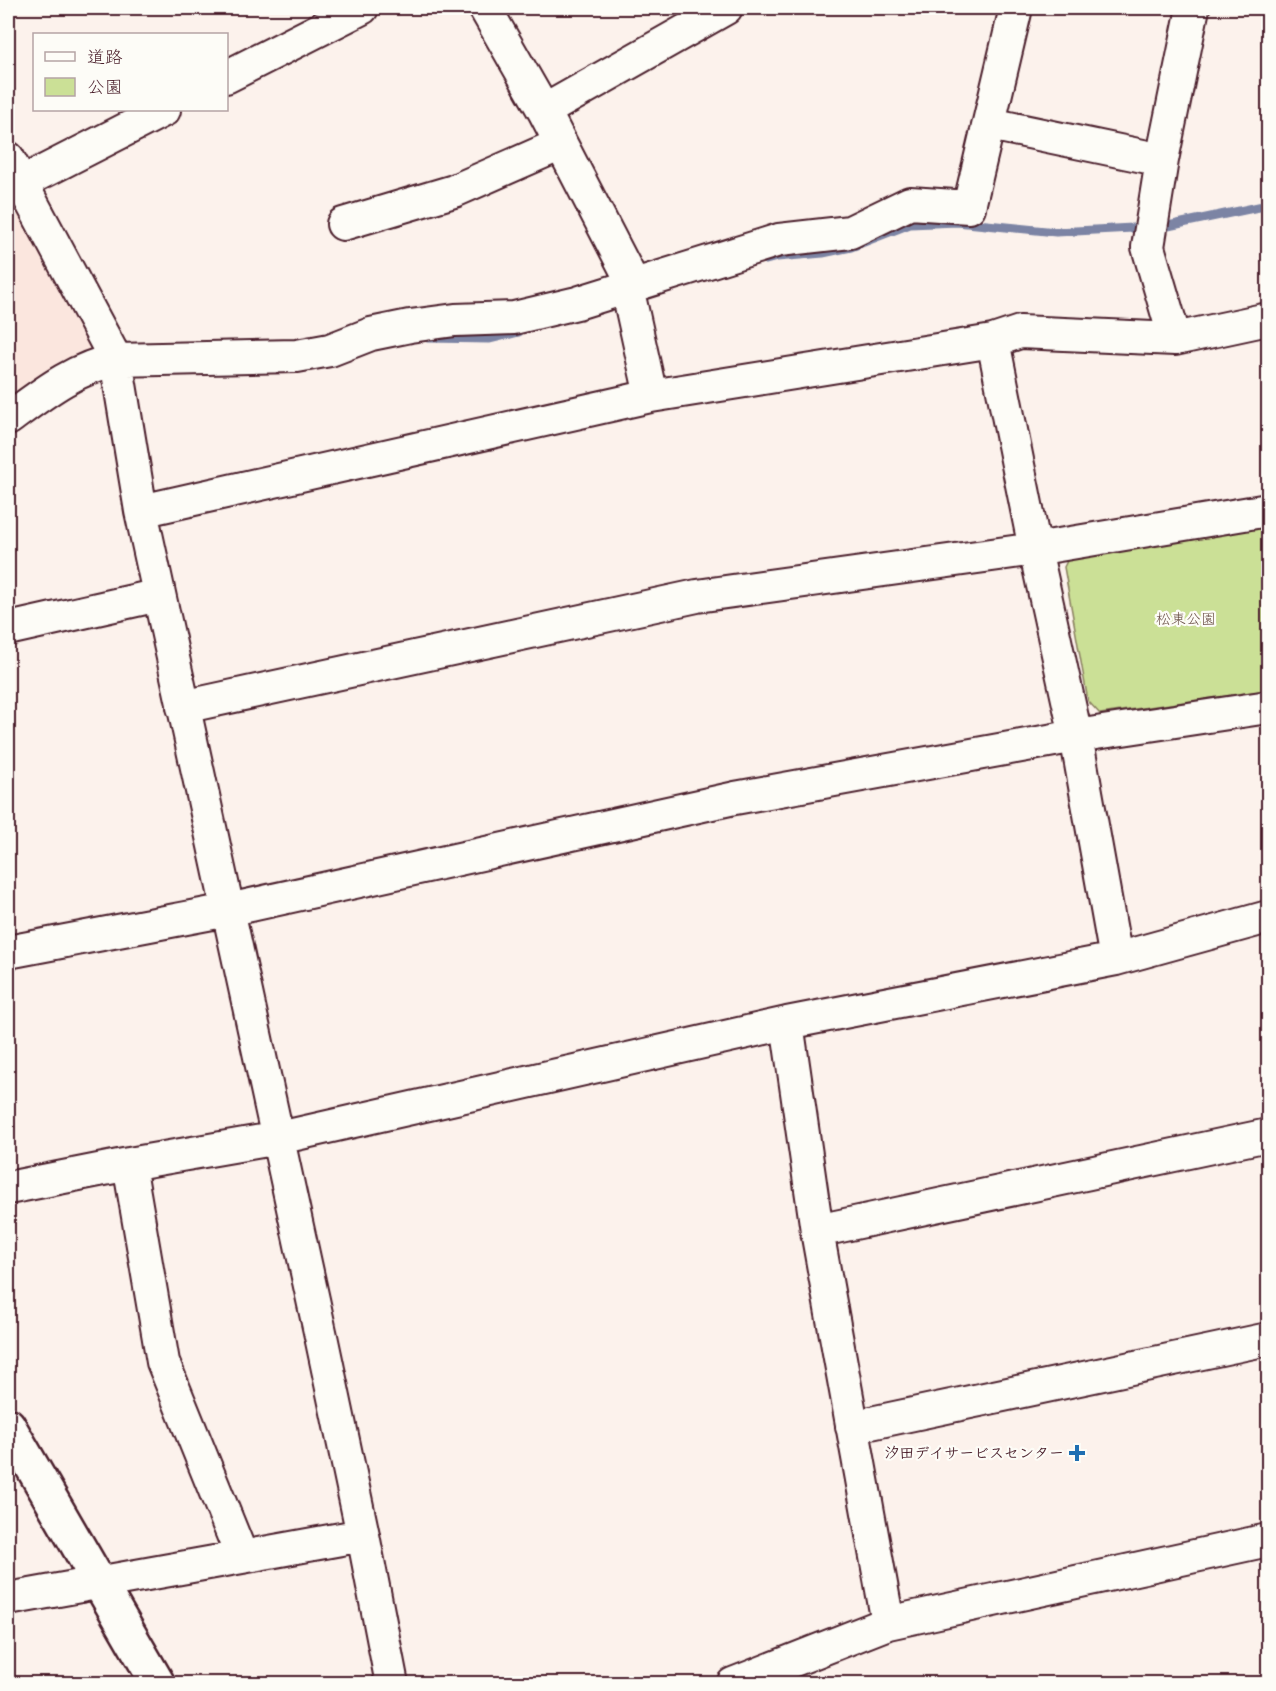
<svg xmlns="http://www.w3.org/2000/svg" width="1276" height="1691" viewBox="0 0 1276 1691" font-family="'Balsamiq Sans','Klee One',sans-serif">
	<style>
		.built { fill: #fbe6de }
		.green { fill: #cbe096; stroke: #8a8060; stroke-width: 1.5 }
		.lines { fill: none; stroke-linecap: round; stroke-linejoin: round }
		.stream { stroke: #7b84a4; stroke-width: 9 }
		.minor-casing { stroke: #4a1f2b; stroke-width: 36 }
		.tertiary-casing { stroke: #4a1f2b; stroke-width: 38 }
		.minor { stroke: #fdfcf7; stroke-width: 32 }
		.tertiary { stroke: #fdfcf7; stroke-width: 33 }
		.poi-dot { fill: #1f6fb2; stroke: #fdfcf7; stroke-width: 2 }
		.labels { text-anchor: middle; stroke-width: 4.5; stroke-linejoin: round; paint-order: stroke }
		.park-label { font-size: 15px; fill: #6a4f46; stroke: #fdfcf7 }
		.poi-label { font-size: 15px; font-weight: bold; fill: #4a1f2b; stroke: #fdfcf7; text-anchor: end }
	</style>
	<rect width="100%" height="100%" fill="#fcf2ec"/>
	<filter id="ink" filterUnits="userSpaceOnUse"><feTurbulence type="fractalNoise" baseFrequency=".0167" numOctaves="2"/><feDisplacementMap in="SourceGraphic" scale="12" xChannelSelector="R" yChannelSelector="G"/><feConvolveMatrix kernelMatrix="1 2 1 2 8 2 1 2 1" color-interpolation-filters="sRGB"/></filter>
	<g filter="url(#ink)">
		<!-- built -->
		<path class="built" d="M 8,182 L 101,351 L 8,408 Z"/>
		<!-- green -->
		<path class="green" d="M 1268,523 L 1268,690 L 1100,714 L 1088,701 L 1064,567 L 1069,557 Z"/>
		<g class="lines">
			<!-- stream -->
			<path class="stream" d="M 1168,226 L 1268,205
				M 766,260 L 777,257 L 823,253 L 851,247 L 910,224 L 957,222 L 1056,232 L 1133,228
				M 428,338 L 490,339 L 519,332"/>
			<defs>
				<path id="minor" d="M 485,8 L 544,111 L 634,285
					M 226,77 L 362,8
					M 544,111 L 726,8
					M 990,124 L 1162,160
					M 8,158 L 116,360 L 141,511 L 322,1341 L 363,1535 L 392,1684
					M 21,183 L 164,110
					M 343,224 L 454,191 L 561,144
					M 627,287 L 651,396
					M 1175,339 L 1148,247 L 1162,160 L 1193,8
					M 993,341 L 1035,549 L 1076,736 L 1116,959
					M 8,419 C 42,394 74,368 116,360 L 297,356 L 330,350 L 371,334 L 410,326 L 455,320 L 514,318 L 577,303 L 779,240 L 850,232 L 910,203 L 969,207 L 1016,8
					M 141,511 L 651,396 L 993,341 L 1020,332 L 1175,339 L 1268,319
					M 8,629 L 159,595
					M 183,707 L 697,596 L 1035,549 L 1268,510
					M 8,952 L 228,910 L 735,798 L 1076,736 L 1268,707
					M 787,1023 L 817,1231 L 888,1623
					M 129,1164 L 163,1362 L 242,1557 L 363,1535
					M 8,1188 L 129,1164 L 279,1138 L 787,1023 L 1116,959 L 1268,917
					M 817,1231 L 1268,1135
					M 852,1427 L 1268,1339
					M 8,1599 L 242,1557
					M 733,1684 L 888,1623 L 1268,1540"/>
				<path id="tertiary" d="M 8,1425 L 158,1684"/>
			</defs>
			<!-- minor casing -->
			<use href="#minor" class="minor-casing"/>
			<!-- tertiary casing -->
			<use href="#tertiary" class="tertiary-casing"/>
			<!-- minor -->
			<use href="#minor" class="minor"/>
			<!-- tertiary -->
			<use href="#tertiary" class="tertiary"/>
		</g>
	</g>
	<!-- markers -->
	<path class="poi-dot" d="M1074 1444h6v6h6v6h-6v6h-6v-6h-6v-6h6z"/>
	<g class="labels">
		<!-- park labels -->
		<g class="park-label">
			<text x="1186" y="624">松東公園</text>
		</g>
		<!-- poi labels -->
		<g class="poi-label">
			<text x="1064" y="1458">汐田デイサービスセンター</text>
		</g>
	</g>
	<!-- margin -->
	<rect width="1276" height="1691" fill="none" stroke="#fdfcf7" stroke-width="30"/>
	<rect x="15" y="15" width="1246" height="1661" fill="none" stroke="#4a1f2b" stroke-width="2" filter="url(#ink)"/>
	<!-- legend -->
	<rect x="33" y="33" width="195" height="78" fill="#fdfcf7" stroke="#b5a4a5" stroke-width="1.5"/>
	<rect x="45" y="52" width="30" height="9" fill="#fdfcf7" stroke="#b5a4a5" stroke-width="1.5"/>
	<text x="87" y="63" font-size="18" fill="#4a1f2b">道路</text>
	<rect x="45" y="78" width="30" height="18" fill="#cbe096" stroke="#b5a4a5" stroke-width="1.5"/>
	<text x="87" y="93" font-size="18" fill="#4a1f2b">公園</text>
</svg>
